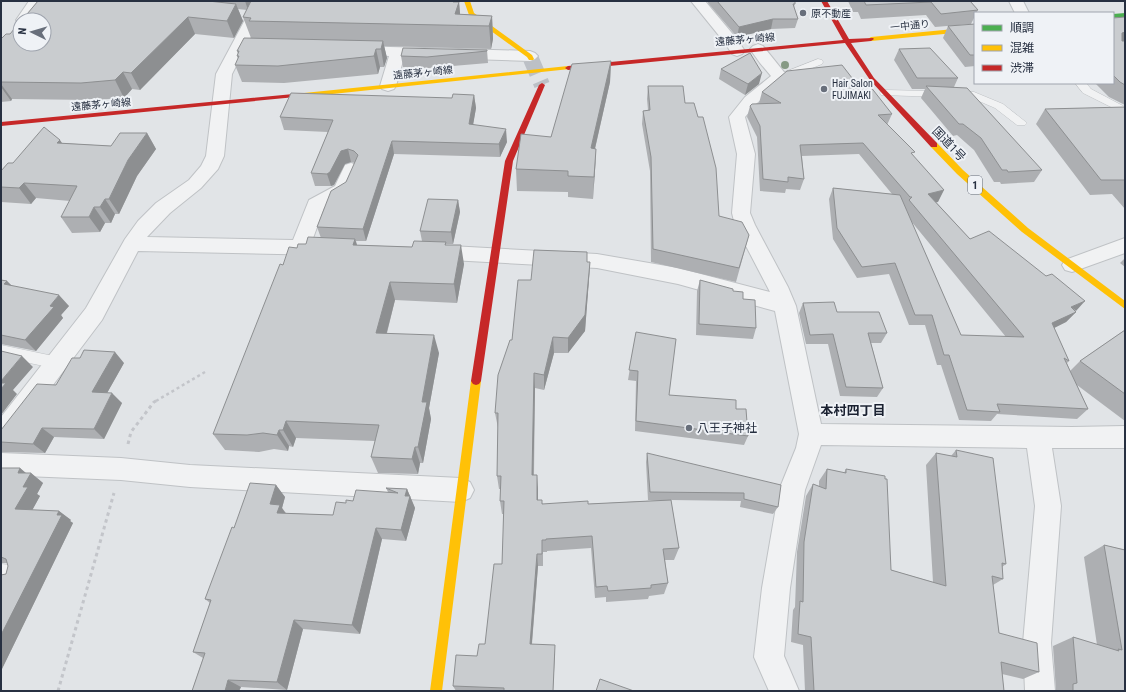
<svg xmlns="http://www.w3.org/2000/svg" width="1126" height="692" viewBox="0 0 1126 692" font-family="'Roboto Condensed','Noto Sans JP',sans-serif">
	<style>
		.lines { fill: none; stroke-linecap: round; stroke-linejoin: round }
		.secondary-tunnel { stroke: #bcc0c6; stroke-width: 16; stroke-dasharray: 16 8; stroke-linecap: butt }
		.lane-casing { stroke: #bfc2c5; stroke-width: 1 }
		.street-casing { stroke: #bfc2c5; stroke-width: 2 }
		.path-far1 { stroke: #c3c5ca; stroke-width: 2.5; stroke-dasharray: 3 3; stroke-linecap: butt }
		.path { stroke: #c3c5ca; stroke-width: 3; stroke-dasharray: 3.5 3.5; stroke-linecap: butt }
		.lane { fill: #f1f2f3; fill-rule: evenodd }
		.street { fill: #f1f2f3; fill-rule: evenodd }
		.fast { fill: #4caf50; fill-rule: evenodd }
		.slow { fill: #ffc107; fill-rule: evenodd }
		.jam { fill: #c62828; fill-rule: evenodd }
		.tree { fill: #869a85 }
		.wall { fill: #adafb2; fill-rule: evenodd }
		.shaded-wall { fill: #8d8f91 }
		.building { fill: #c9cccf; stroke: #8d8f91 }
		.poi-dot { fill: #686f7b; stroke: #eff2f6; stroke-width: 1.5 }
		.labels { text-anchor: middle; stroke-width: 4; stroke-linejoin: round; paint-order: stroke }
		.far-poi-label { font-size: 10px; fill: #273041; stroke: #eff2f6; text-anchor: start }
		.far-street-label { font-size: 10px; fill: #273041; stroke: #eff2f6 }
		.shield { fill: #eff2f6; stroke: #636a77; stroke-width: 1 }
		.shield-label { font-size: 11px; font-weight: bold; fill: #273041 }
		.street-label { font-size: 12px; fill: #273041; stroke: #eff2f6 }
		.poi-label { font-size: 12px; fill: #273041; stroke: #eff2f6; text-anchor: start }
		.neighbourhood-label { font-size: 13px; font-weight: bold; fill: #1a2131; stroke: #eff2f6 }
	</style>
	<rect width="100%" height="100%" fill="#e1e4e7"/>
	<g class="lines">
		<!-- secondary-tunnel -->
		<path class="secondary-tunnel" d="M 531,59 L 542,85"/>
		<defs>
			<path id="lane" d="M 818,59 L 822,60 L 823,62 L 822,64 L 788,78 L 784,79 L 779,76 L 780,74 Z
				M 1075,83 L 1086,83 L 1091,89 L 1125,107 L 1125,114 L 1083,93 Z
				M 885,90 L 974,92 L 1003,104 L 1027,123 L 1025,125 L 1017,125 L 995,108 L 972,98 L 881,95 L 880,93 L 881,91 Z
				M 1,345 L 58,357 L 63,359 L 66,363 L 63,367 L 58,369 L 1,357 Z
				M 1,564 L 11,565 L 18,567 L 20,574 L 18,581 L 11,583 L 1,582 Z"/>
			<path id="street" d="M 29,1 L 43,1 L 30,20 L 20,20 L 20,24 L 18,23 L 16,20 Z
				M 255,1 L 269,1 L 232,74 L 224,156 L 218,169 L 201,188 L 170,213 L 147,237 L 293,240 L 309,200 L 335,186 L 345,165 L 351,163 L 357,165 L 360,169 L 349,194 L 324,208 L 312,241 L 326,241 L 333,243 L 336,248 L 333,253 L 326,255 L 138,251 L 102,320 L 10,442 L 1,446 L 1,417 L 86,308 L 125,239 L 138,221 L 156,203 L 189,180 L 201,166 L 206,156 L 216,74 Z
				M 691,1 L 705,1 L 736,38 L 745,51 L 742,54 L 737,56 L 732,54 L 725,43 Z
				M 1009,1 L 1023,1 L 1029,13 L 1015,13 Z
				M 758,44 L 763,46 L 788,77 L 757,103 L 745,117 L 755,154 L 750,213 L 755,225 L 788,287 L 796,306 L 821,424 L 1072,427 L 1125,426 L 1125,448 L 1052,448 L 1061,506 L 1051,643 L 1055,691 L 1025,691 L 1023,643 L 1035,506 L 1027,448 L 821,445 L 805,490 L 790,588 L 784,656 L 799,691 L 769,691 L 754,657 L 762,588 L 779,490 L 796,448 L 799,434 L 775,311 L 678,284 L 597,268 L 432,259 L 425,257 L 422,252 L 425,247 L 432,245 L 597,254 L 678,268 L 770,292 L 735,225 L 732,213 L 737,154 L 729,117 L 745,97 L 771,76 L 760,63 L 750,49 L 753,46 Z
				M 356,46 L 530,51 L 535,53 L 538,56 L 535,59 L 530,61 L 404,57 L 396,86 L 394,89 L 388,91 L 382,89 L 380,86 L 389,56 L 351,54 L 348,51 L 351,48 Z
				M 1125,238 L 1125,253 L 1072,272 L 1065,270 L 1062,265 L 1065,260 Z
				M 1,453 L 121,458 L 190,465 L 461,478 L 470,482 L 474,490 L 470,498 L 461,502 L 190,487 L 121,480 L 1,475 Z"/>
		</defs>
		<!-- lane casing -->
		<use href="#lane" class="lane-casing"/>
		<!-- street casing -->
		<use href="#street" class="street-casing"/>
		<!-- path-far1 -->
		<path class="path-far1" d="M 156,401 L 205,372"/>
		<!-- path -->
		<path class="path" d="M 128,444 L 131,432 L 154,402 L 158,400
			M 58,691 L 114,493"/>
		<!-- lane -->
		<use href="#lane" class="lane"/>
		<!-- street -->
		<use href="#street" class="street"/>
		<!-- fast -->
		<path class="fast" d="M 1125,13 L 1125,17 L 1113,18 L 1113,14 Z"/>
		<!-- slow -->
		<path class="slow" d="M 464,1 L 470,1 L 474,13 L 532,55 L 534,59 L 533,60 L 529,60 L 527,57 L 469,15 Z
			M 975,27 L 975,31 L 871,41 L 868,39 L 871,37 Z
			M 568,66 L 571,68 L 570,69 L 304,97 L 301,95 L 304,93 Z
			M 931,143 L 937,143 L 963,170 L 1028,228 L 1125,301 L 1125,309 L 1022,232 L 957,174 L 931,147 Z
			M 476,377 L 479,378 L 481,381 L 442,691 L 430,691 L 471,381 L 473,378 Z"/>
		<!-- jam -->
		<path class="jam" d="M 821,1 L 827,1 L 849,39 L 873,38 L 874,39 L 871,41 L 851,43 L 874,78 L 937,143 L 937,147 L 931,147 L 870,80 L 845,43 L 568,70 L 565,68 L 568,66 L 843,40 Z
			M 542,83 L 545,85 L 513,161 L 481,381 L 479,384 L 476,385 L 473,384 L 471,381 L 505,161 L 539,85 Z
			M 304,93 L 306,94 L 306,96 L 1,126 L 1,122 Z"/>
	</g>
	<!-- trees -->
	<circle class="tree" cx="785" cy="65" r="4"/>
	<!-- wall -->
	<path class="wall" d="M 38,1 L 457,1 L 457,2 L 459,2 L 460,14 L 492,16 L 493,39 L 491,49 L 384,46 L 387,58 L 384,67 L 380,67 L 378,74 L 284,83 L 242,82 L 235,65 L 238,59 L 237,56 L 238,54 L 237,51 L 251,38 L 243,17 L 247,10 L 238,9 L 243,21 L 234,38 L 195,34 L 140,90 L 132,89 L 124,98 L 92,100 L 12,99 L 11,101 L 1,102 L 1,39 L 10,34 Z
		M 708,1 L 795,1 L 794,8 L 798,19 L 795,28 L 771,29 L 737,37 L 708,3 Z
		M 848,1 L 970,1 L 978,10 L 976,13 L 975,13 L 975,16 L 971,24 L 935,27 L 926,15 L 861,19 L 858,12 L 853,12 Z
		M 1125,17 L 1125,105 L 1109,97 L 1095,83 L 1113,83 L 1113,18 Z
		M 975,24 L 975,66 L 965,67 L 943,38 L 948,26 Z
		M 899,49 L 958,78 L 954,87 L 1042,170 L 1034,182 L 1001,184 L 1000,182 L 994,182 L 974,150 L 957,135 L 953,136 L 921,98 L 925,89 L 912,89 L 894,60 Z
		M 487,50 L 488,63 L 429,68 L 403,67 L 401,56 Z
		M 611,61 L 610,82 L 595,149 L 596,149 L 595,170 L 593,199 L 568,197 L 568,192 L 517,191 L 516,169 L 551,137 Z
		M 721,69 L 759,84 L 745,95 L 719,79 Z
		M 648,86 L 685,103 L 719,216 L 749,235 L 736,282 L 651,262 L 650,171 L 642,124 L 643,111 L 648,110 L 647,99 Z
		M 859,87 L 892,114 L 887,125 L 913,155 L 938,202 L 936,202 L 970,239 L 1076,312 L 1066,322 L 1054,328 L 1069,361 L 1067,363 L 1070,371 L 1080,361 L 1125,330 L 1125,421 L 1077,385 L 1088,409 L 1077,419 L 997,414 L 991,421 L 959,420 L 941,365 L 937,365 L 925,325 L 909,325 L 889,274 L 857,278 L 833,239 L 829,199 L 833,188 L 892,194 L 859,154 L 802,156 L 804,179 L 800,190 L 786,189 L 785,193 L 760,191 L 757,137 L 747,117 L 750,106 L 759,103 L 762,92 ZM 911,221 L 934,249 L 1006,337 L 961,335 Z
		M 474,95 L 476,108 L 473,124 L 507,142 L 500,157 L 394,154 L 366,241 L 356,241 L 357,245 L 412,247 L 422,241 L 420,231 L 458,200 L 460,212 L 453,244 L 446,244 L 446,245 L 464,264 L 457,303 L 395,300 L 387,333 L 439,353 L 429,408 L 431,419 L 423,463 L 420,463 L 418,474 L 378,473 L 371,457 L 375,441 L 296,438 L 293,447 L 289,446 L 288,451 L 274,449 L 259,452 L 225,450 L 213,434 L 283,265 L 297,248 L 321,238 L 317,227 L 346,182 L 355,163 L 351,162 L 345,164 L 334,185 L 331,186 L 315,186 L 311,173 L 328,132 L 284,130 L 280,117 L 452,98 Z
		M 1125,107 L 1125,209 L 1112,194 L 1090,195 L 1036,124 L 1045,109 Z
		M 147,133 L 156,149 L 137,176 L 119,214 L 115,214 L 111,223 L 105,223 L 100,232 L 72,233 L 61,217 L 70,201 L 36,198 L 31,204 L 1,202 L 1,171 L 13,163 L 62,143 L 111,146 Z
		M 1125,258 L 1125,267 L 1120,263 Z
		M 587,262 L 590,262 L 589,279 L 585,331 L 568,353 L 554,353 L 544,390 L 535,388 L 534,475 L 538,489 L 538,500 L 543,504 L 588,504 L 664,500 L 648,500 L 646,462 L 647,453 L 778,507 L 773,514 L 740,507 L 741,501 L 671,500 L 679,548 L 674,560 L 665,560 L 668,583 L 664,594 L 649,596 L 648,599 L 606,602 L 606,597 L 595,598 L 591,548 L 547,551 L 547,552 L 543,552 L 543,566 L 538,566 L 532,644 L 555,654 L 553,691 L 456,691 L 453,686 L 477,656 L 485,644 L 502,564 L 504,514 L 502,514 L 500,501 L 501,489 L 499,489 L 497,476 L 498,428 L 495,413 L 512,340 L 531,280 Z
		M 1,280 L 7,281 L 12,286 L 69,306 L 61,315 L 63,318 L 36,351 L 1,344 Z
		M 700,280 L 733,291 L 743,299 L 756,328 L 753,339 L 696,335 L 697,291 Z
		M 803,303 L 837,312 L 887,333 L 881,343 L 871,343 L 883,388 L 877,397 L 840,396 L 828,344 L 806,344 L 799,313 Z
		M 636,332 L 669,395 L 736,409 L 748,436 L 744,445 L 635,431 L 636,381 L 628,380 Z
		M 124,363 L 107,393 L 122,403 L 104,439 L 54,437 L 45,453 L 1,452 L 1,430 L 56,385 Z
		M 956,450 L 1006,564 L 1002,567 L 1003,579 L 993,585 L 999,633 L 1039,672 L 1023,679 L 1002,674 L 1004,691 L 805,691 L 803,645 L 791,642 L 793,610 L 795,607 L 797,552 L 806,496 L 813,484 L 819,486 L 819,481 L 827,469 L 844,473 L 846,469 L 891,570 L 933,582 L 926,465 L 936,453 L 951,456 Z
		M 1,468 L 20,468 L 26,473 L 31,473 L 43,483 L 37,494 L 40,496 L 32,510 L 59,511 L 71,520 L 70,521 L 73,523 L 1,671 L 1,575 L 6,574 L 8,566 L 7,563 L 1,563 Z
		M 276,485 L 285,497 L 282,508 L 286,513 L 333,515 L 346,503 L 388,492 L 386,488 L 407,489 L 415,508 L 406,541 L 382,539 L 360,634 L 303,629 L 287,690 L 241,687 L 239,691 L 192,691 L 203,658 L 193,652 L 210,603 L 205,599 L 234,528 Z
		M 1104,545 L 1125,550 L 1125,691 L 1056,691 L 1053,646 L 1073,637 L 1097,645 L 1084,557 Z"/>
	<!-- shaded-wall -->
	<path class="shaded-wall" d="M 245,1 L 253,1 L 248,10 Z
		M 453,1 L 457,1 L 457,6 L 459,2 L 461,24 L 457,26 Z
		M 236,4 L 243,21 L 234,38 L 227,21 Z
		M 492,16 L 493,39 L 491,49 L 489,26 Z
		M 188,17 L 195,34 L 140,90 L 131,73 Z
		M 773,19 L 771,29 L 737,37 L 739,27 Z
		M 1125,32 L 1125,45 L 1113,48 L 1122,33 Z
		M 383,41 L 387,58 L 384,67 L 381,49 Z
		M 376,49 L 380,67 L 378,74 L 374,56 Z
		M 611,61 L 610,82 L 590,170 L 591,148 Z
		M 123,72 L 132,89 L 124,98 L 115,80 Z
		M 762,73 L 759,84 L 745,95 L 748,84 Z
		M 1,84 L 12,99 L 11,101 L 1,87 Z
		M 474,95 L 476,108 L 471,137 L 469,124 Z
		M 506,129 L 507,142 L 500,157 L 499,144 Z
		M 147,133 L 156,149 L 137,176 L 119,214 L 109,199 L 128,160 Z
		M 60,140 L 70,155 L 57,143 Z
		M 392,141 L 394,154 L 366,241 L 363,229 Z
		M 348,149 L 351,162 L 345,164 L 334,185 L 331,186 L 327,174 L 341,151 Z
		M 596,149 L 595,170 L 593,199 L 594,177 Z
		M 24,183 L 36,198 L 31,204 L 19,188 Z
		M 944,190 L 938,202 L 922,205 L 928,194 Z
		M 105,199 L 115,214 L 111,223 L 100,207 Z
		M 458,200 L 460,212 L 453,244 L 451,232 Z
		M 94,207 L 105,223 L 100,232 L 89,217 Z
		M 355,239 L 361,258 L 353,245 Z
		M 461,245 L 464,264 L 457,303 L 454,284 Z
		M 590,262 L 589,279 L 585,331 L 568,353 L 568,338 Z
		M 7,281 L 18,292 L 4,284 Z
		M 390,282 L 395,300 L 382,351 L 376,333 Z
		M 59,295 L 69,306 L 61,315 L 63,318 L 36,351 L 25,340 L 50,306 Z
		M 1085,301 L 1076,311 L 1071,307 Z
		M 1076,312 L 1066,322 L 1042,334 L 1052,323 Z
		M 434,335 L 439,353 L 429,408 L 431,419 L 423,463 L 418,447 L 422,402 Z
		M 553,337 L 554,353 L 544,390 L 544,375 Z
		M 115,352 L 124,363 L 102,402 L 92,392 Z
		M 22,356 L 33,367 L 13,390 L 17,394 L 1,415 L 1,381 Z
		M 534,373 L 535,388 L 533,489 L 532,475 Z
		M 112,393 L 122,403 L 104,439 L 94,429 Z
		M 286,421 L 296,438 L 293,447 L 283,430 Z
		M 42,428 L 54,437 L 45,453 L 33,444 Z
		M 279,430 L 289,446 L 288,451 L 277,435 Z
		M 415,447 L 420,463 L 418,474 L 412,459 Z
		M 20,468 L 29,476 L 31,473 L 43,483 L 37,494 L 40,496 L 28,518 L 15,509 L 23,487 L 18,473 Z
		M 537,475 L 538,489 L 538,513 L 537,500 Z
		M 276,485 L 285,497 L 282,508 L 288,517 L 286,525 L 270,504 Z
		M 407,489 L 415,508 L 406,541 L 401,530 L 405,496 Z
		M 59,511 L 71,520 L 70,521 L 73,523 L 1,671 L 1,635 Z
		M 376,528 L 382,539 L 360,634 L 352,625 Z
		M 537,554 L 538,566 L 531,653 L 530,644 Z
		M 294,620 L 303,629 L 287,690 L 277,682 Z
		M 228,680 L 241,687 L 239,691 L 225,691 Z"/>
	<!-- building -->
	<path class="building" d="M 38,1 L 208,1 L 236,4 L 227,21 L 188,17 L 131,73 L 123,72 L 115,80 L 81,83 L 1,82 L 1,39 L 6,34 L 10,34 L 20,22 L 20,44 L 44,44 L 44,20 L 22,20 Z
		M 251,1 L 453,1 L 453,2 L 459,2 L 455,14 L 492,16 L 489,26 L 249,21 L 251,18 L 243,17 Z
		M 717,1 L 795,1 L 795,4 L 793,4 L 798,19 L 773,19 L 739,27 Z
		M 864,1 L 970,1 L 978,10 L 941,14 L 931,2 L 866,5 Z
		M 1125,17 L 1125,32 L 1122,33 L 1122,41 L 1125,41 L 1125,85 L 1120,82 L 1113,75 L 1113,18 Z
		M 975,24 L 975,55 L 970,55 L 948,26 Z
		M 244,38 L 383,41 L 381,49 L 376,49 L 374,56 L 278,66 L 235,65 L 239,56 L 237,56 L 239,51 L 237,51 Z
		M 403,48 L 487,50 L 487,51 L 427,57 L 401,56 Z
		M 930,48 L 958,78 L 917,78 L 899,49 Z
		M 750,53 L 762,73 L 748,84 L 721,69 Z
		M 611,61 L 591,148 L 596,149 L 594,177 L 568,176 L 568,171 L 516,169 L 521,134 L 551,137 L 572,64 Z
		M 842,65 L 859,87 L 870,86 L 892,114 L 878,115 L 915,152 L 911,153 L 944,190 L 928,194 L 970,239 L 989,231 L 1046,276 L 1052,274 L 1085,301 L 1071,307 L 1076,312 L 1052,323 L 1069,361 L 1064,358 L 1088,409 L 997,404 L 1000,412 L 967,410 L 949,355 L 944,355 L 932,315 L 915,315 L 895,263 L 862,267 L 837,228 L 833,188 L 900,195 L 961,335 L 1024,337 L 909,200 L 912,197 L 910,197 L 863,143 L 800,145 L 804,179 L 788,177 L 788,182 L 763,179 L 760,126 L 750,106 L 752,104 L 781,103 L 762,92 L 787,71 Z
		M 648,86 L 683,86 L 685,103 L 694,103 L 698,117 L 703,117 L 716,168 L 719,216 L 742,222 L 749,235 L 739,268 L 653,249 L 651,157 L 643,111 L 650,110 Z
		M 926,86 L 967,88 L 1042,170 L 1008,172 L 1007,170 L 1002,170 L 981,138 L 963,124 L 959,124 Z
		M 291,93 L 452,98 L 453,94 L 474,95 L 469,124 L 506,129 L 499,144 L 392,141 L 363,229 L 317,227 L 331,191 L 346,182 L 358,155 L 354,151 L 348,149 L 341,151 L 330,172 L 327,174 L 311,173 L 333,120 L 280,117 Z
		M 1125,107 L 1125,181 L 1124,180 L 1101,180 L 1045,109 Z
		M 44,127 L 60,140 L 57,143 L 111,146 L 120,133 L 147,133 L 128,160 L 109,199 L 105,199 L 100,207 L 94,207 L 89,217 L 61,217 L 77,186 L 24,183 L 19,188 L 1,187 L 1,171 L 8,163 L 13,163 Z
		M 428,199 L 458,200 L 451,232 L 420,231 Z
		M 308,237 L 355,239 L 353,245 L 412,247 L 414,241 L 446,242 L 445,245 L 461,245 L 454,284 L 390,282 L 376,333 L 434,335 L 422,402 L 427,402 L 418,447 L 415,447 L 412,459 L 371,457 L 379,425 L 286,421 L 283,430 L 279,430 L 277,435 L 263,433 L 247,435 L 213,434 L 280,264 L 283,265 L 289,247 L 297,248 L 298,244 L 306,244 Z
		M 534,250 L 587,252 L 587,262 L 590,262 L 585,315 L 568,338 L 553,337 L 544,375 L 534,373 L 532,475 L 537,475 L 537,500 L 542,500 L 542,504 L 588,501 L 588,504 L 671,500 L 679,548 L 663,549 L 668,583 L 651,585 L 651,588 L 608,591 L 607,586 L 596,587 L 592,536 L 546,539 L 546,540 L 542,540 L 542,554 L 537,554 L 530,644 L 555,645 L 553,691 L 504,691 L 504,688 L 453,686 L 456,655 L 477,656 L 479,644 L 485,644 L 494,564 L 502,564 L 504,501 L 500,501 L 501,476 L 497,476 L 498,413 L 495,413 L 498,375 L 510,340 L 512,340 L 518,280 L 531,280 Z
		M 1,280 L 7,281 L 4,284 L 59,295 L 50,306 L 54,307 L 25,340 L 1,335 Z
		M 700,280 L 733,289 L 733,291 L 743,292 L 743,299 L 755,300 L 756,328 L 699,324 Z
		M 834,302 L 837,312 L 879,312 L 887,333 L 868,333 L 883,388 L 846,387 L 833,334 L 810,335 L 803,303 Z
		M 1125,330 L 1125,394 L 1080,361 Z
		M 636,332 L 676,339 L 669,395 L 736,400 L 736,409 L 746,409 L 748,436 L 636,421 L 638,371 L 629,370 Z
		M 84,350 L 115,352 L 92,392 L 112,393 L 94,429 L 42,428 L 33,444 L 1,442 L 1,430 L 37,384 L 56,385 L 72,358 L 80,358 Z
		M 1,351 L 22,356 L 1,381 Z
		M 1,383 L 6,383 L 1,389 Z
		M 956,450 L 993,458 L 1006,564 L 1002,563 L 1003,579 L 992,576 L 999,633 L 1037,643 L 1039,672 L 1001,662 L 1004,691 L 814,691 L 811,637 L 798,634 L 800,601 L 803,602 L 804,542 L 813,484 L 826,489 L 827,469 L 846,473 L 846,469 L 885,476 L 885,479 L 887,479 L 891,570 L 946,586 L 936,453 L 957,457 Z
		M 647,453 L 781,485 L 778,507 L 744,499 L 744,493 L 650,492 Z
		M 1,468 L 20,468 L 18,473 L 31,473 L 23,487 L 28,487 L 15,509 L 59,511 L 57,515 L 62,515 L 1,635 L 1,575 L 6,574 L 8,566 L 6,559 L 1,557 Z
		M 250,483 L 276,485 L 270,504 L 280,505 L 277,513 L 333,515 L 336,502 L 346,503 L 346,500 L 353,501 L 356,490 L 398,493 L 386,488 L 407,489 L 405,496 L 410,496 L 401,530 L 376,528 L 352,625 L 294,620 L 277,682 L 228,680 L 225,691 L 192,691 L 205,653 L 193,652 L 211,600 L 205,599 L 232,527 L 234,528 Z
		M 1104,545 L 1125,550 L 1125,691 L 1073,691 L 1073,684 L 1077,683 L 1073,637 L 1119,651 L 1118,649 L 1122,650 Z
		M 600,679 L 634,691 L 596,691 Z"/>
	<!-- markers -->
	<g class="poi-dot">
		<circle cx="803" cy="13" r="4"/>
		<circle cx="824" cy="89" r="4"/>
		<circle cx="689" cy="428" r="4"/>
	</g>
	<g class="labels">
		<!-- far-poi labels -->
		<g class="far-poi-label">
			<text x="811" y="17">原不動産</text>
			<text x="832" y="87">Hair Salon<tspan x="832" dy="12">FUJIMAKI</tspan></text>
		</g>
		<!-- far-street labels -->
		<g class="far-street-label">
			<text transform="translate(910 25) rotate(-6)" y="4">一中通り</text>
			<text transform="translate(745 39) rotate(-5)" y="4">遠藤茅ヶ崎線</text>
			<text transform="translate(423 72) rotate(-6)" y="4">遠藤茅ヶ崎線</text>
			<text transform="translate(101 104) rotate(-5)" y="4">遠藤茅ヶ崎線</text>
		</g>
		<!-- shield labels -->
		<rect class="shield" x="968" y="176" width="14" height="18" rx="3"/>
		<g class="shield-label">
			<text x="975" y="189">1</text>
		</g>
		<!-- street labels -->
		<g class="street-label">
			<text transform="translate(949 144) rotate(46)" y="4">国道1号</text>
		</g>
		<!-- poi labels -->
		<g class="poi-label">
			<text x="697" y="432">八王子神社</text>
		</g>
		<!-- neighbourhood labels -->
		<g class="neighbourhood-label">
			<text x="853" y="415">本村四丁目</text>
		</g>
	</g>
	<!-- border -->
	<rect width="1126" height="692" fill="none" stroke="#273041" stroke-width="4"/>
	<!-- legend -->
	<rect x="974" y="12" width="140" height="72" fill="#eff2f6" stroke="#9fa4ae"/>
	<rect x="982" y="25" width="20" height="6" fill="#4caf50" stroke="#9fa4ae"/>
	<text x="1010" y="32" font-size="12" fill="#273041">順調</text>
	<rect x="982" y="45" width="20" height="6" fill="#ffc107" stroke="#9fa4ae"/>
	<text x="1010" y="52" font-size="12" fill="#273041">混雑</text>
	<rect x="982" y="65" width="20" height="6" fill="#c62828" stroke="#9fa4ae"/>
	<text x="1010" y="72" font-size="12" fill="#273041">渋滞</text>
	<!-- north arrow -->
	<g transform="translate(32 32) rotate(275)"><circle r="19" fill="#eff2f6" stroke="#9fa4ae"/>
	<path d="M0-3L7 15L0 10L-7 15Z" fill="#686f7b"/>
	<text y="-6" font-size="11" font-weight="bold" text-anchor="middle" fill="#273041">N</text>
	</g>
</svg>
